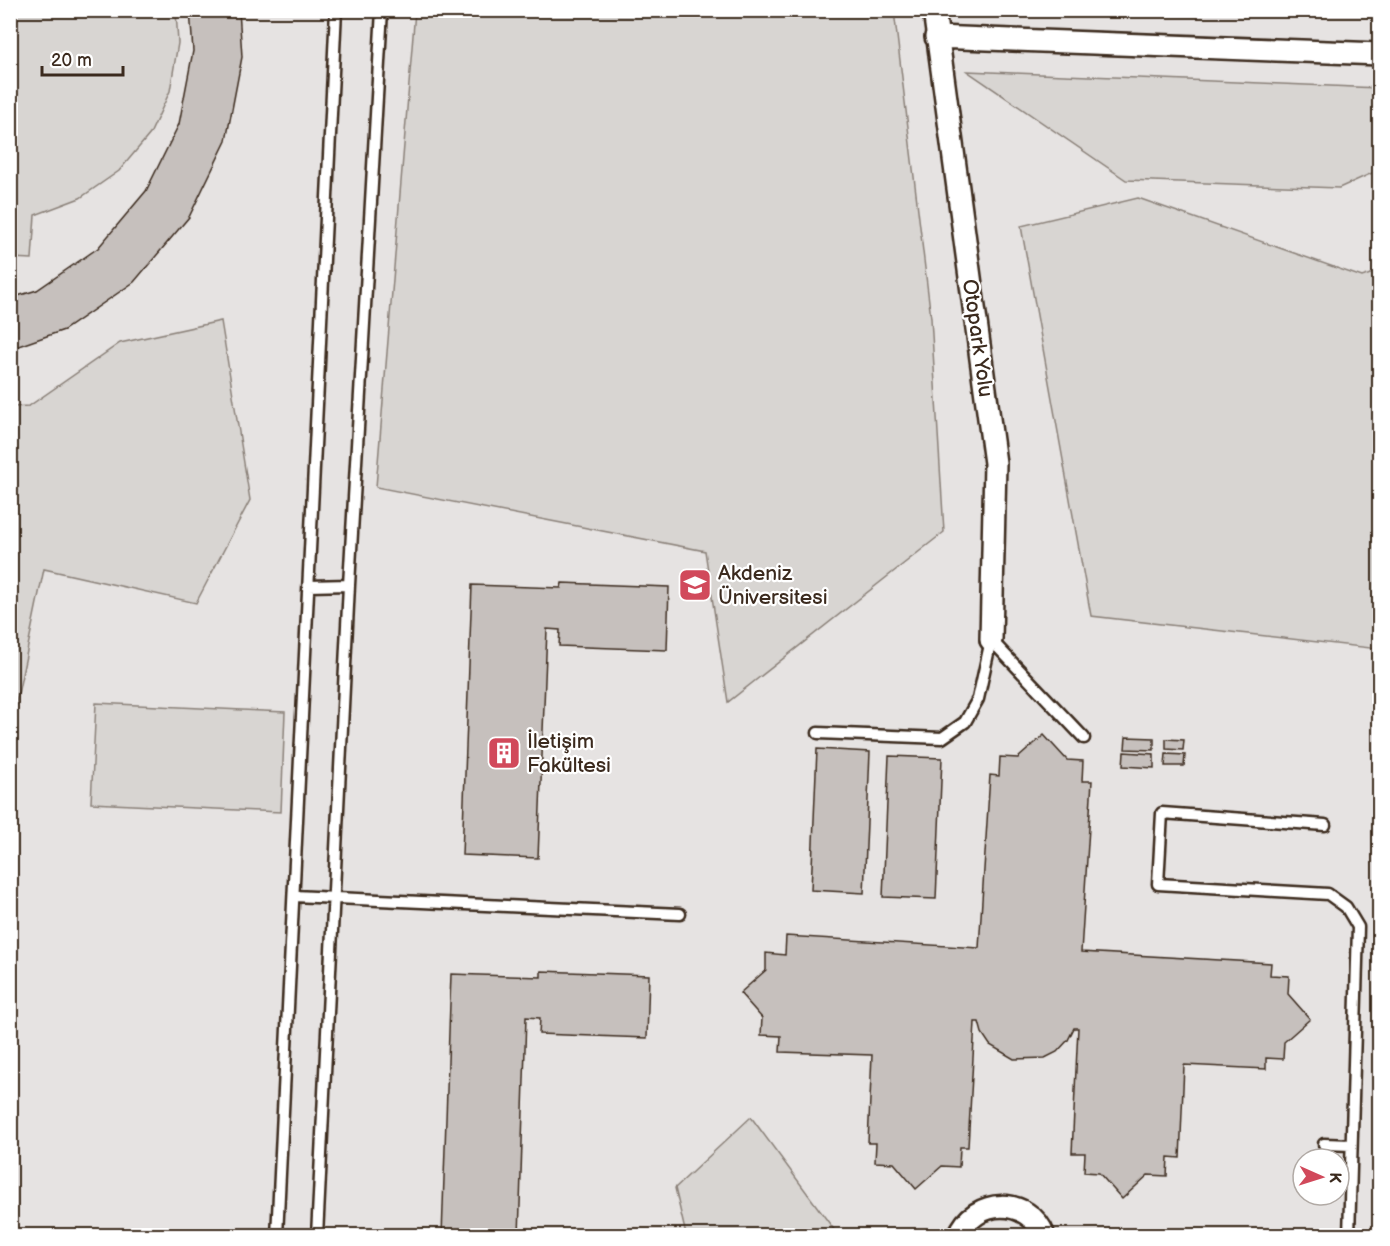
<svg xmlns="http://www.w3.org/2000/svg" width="1390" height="1246" viewBox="0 0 1390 1246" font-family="'Balsamiq Sans',sans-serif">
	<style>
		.built { fill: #e6e3e2; fill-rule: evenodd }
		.green { fill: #d8d5d2; stroke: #8a8078; stroke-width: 1.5 }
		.building { fill: #c6c0bd; stroke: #3b2a1e; stroke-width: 1.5 }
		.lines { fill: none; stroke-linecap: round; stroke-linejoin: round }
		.service-casing { stroke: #3b2a1e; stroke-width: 15 }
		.minor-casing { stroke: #3b2a1e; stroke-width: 26 }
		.service { stroke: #fff; stroke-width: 10 }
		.minor { stroke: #fff; stroke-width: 21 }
		.labels { text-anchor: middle; stroke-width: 4.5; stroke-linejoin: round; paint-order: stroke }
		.street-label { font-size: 21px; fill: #3b2a1e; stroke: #fff }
		.poi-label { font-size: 21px; fill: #3b2a1e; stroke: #fff; text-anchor: start }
	</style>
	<rect width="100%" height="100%" fill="#f3f2f2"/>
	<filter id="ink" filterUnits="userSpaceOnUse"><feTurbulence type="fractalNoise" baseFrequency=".0167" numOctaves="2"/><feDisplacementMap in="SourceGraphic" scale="12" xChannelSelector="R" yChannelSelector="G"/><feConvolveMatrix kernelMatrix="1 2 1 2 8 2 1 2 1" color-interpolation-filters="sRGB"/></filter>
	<g filter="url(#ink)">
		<!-- built -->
		<path class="built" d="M 10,11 L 1379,11 L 1379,1235 L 11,1235 ZM 1303,1159 L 1339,1159 L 1339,1195 L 1303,1195 Z"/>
		<!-- green -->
		<path class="green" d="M 10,11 L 176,11 L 178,43 L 170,91 L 150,134 L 119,171 L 80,198 L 35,215 L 32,259 L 11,258 Z
			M 415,11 L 894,11 L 931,318 L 944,532 L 728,702 L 705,551 L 376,487 Z
			M 967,71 L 1379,88 L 1379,170 L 1339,188 L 1126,180 Z
			M 1138,198 L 1362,277 L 1379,271 L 1379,649 L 1091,616 L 1021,226 Z
			M 221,321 L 250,500 L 196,603 L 44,569 L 11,728 L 11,407 L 29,406 L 120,343 Z
			M 96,703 L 285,712 L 281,812 L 91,803 Z
			M 751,1117 L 838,1235 L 686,1235 L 675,1188 Z"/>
		<!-- building -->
		<path class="building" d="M 190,10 L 239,10 L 242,57 L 226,141 L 189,217 L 134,282 L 64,330 L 10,349 L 10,291 L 11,298 L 37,290 L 98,248 L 146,191 L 179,124 L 193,51 Z
			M 562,583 L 669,587 L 667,650 L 559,646 L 560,630 L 547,629 L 538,858 L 462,855 L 472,585 L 561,588 Z
			M 1044,735 L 1067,760 L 1083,761 L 1082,781 L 1092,781 L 1081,952 L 1271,963 L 1270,975 L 1289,976 L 1288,994 L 1310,1019 L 1284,1042 L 1283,1059 L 1266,1058 L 1266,1069 L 1184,1065 L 1180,1158 L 1168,1157 L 1167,1176 L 1148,1175 L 1122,1199 L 1099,1173 L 1084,1172 L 1085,1153 L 1072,1153 L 1078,1028 L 1074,1028 L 1068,1040 L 1057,1052 L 1045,1058 L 1014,1059 L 990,1045 L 982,1033 L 979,1022 L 975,1022 L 968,1147 L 960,1147 L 959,1167 L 942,1166 L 916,1189 L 894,1163 L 875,1162 L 876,1143 L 868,1143 L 872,1055 L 780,1052 L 781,1036 L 761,1035 L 762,1018 L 740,993 L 766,970 L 766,953 L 785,955 L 786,936 L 979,948 L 990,775 L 999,776 L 1000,757 L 1018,758 Z
			M 1126,737 L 1154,738 L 1154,750 L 1125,749 Z
			M 1166,739 L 1184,740 L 1183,750 L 1166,749 Z
			M 817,749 L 870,752 L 864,893 L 811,890 Z
			M 1124,752 L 1154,754 L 1154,768 L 1123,766 Z
			M 1166,754 L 1185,755 L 1184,766 L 1165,766 Z
			M 889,756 L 942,758 L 936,899 L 883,897 Z
			M 541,971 L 649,975 L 647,1038 L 539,1034 L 540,1018 L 526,1017 L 519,1236 L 442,1236 L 451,974 L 541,977 Z"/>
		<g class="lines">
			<defs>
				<path id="service" d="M 309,586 L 349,585
					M 991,640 L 1084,738
					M 818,733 L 942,738 L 965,722 L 978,699 L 991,640
					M 1325,825 L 1162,813 L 1158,884 L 1328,894 L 1346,907 L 1358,927 L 1349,1236
					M 294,896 L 680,914
					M 1324,1144 L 1351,1145
					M 277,1236 L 336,10
					M 317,1236 L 349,585 L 382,10"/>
				<path id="minor" d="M 934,10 L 995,463 L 991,640
					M 936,37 L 1380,54
					M 959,1236 C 974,1197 1029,1196 1044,1236"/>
			</defs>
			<!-- service casing -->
			<use href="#service" class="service-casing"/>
			<!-- minor casing -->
			<use href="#minor" class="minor-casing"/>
			<!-- service -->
			<use href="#service" class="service"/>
			<!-- minor -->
			<use href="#minor" class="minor"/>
		</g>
	</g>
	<!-- icons -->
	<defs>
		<symbol id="university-square" viewBox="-11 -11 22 22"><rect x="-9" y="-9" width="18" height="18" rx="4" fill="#d1495b" stroke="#fff"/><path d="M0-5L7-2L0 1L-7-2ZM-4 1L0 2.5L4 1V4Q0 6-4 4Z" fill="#fff"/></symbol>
		<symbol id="building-square" viewBox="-11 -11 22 22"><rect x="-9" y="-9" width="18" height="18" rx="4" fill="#d1495b" stroke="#fff"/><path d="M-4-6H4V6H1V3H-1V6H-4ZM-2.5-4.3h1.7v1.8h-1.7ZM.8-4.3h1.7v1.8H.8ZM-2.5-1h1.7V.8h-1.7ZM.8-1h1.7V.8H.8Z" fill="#fff"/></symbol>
	</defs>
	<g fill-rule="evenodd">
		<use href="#university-square" x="676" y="566" width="38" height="38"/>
		<use href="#building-square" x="485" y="734" width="38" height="38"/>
	</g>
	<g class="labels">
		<!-- street labels -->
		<g class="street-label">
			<text transform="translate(978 338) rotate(82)" y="7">Otopark Yolu</text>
		</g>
		<!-- poi labels -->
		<g class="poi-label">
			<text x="718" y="580">Akdeniz<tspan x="718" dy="24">Üniversitesi</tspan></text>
			<text x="527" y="748">İletişim<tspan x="527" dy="24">Fakültesi</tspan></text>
		</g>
	</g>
	<!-- margin -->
	<rect width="1390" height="1246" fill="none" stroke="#fff" stroke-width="36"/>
	<rect x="18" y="18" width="1354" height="1210" fill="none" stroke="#3b2a1e" stroke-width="2" filter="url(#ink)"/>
	<!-- north arrow -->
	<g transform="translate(1321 1177) rotate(93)"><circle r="28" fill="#ffffff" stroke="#b1aaa5" stroke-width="1.5"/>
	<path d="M0-4.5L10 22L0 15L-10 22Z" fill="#d1495b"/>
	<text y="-9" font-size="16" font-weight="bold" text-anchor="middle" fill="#3b2a1e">K</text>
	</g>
	<!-- scale -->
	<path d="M42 66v9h81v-9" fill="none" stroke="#3b2a1e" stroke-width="3"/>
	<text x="51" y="66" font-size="18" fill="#3b2a1e" stroke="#ffffff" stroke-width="4.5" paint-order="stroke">20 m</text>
</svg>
